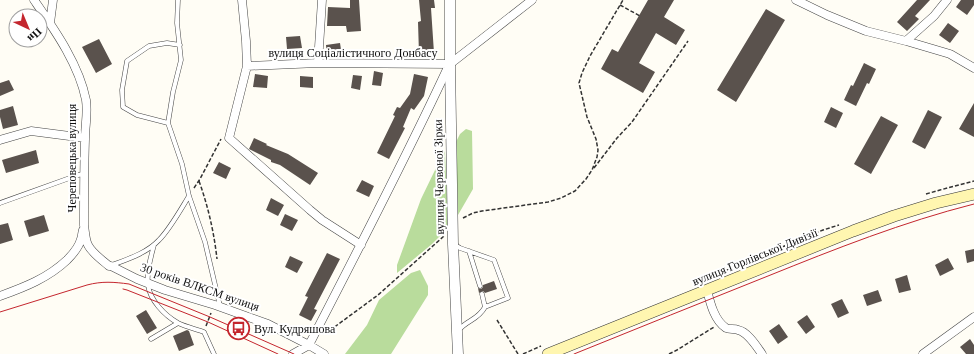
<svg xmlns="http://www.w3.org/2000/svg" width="974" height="354" viewBox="0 0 974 354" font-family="Georgia,serif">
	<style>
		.forest { fill: #b9dc9c }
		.building { fill: #5a524d }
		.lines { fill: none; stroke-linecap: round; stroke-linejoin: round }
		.service-casing { stroke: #444; stroke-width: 5 }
		.minor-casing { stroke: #444; stroke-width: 9 }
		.tertiary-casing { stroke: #444; stroke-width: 11 }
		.secondary-casing { stroke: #333; stroke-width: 12 }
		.path { stroke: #333; stroke-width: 1.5; stroke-dasharray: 4 2; stroke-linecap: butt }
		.service { stroke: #fff; stroke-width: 4 }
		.minor { stroke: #fff; stroke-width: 8 }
		.tertiary { stroke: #fff; stroke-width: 10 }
		.secondary { stroke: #fff6b0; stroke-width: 11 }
		.tram { stroke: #c4262e; stroke-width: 1 }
		.labels { text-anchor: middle; stroke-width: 4; stroke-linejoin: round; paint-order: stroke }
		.street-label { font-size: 12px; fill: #111; stroke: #fff }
		.poi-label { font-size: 12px; fill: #111; stroke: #fff; text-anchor: start }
	</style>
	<rect width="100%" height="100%" fill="#fffdf5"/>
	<!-- forest -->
	<path class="forest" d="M 466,129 L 472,131 L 473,189 L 458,215 L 456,142 L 460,134 Z
		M 445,151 L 448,228 L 432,244 L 397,273 L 397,265 L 421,199 L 436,168 Z
		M 420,270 L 428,286 L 428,295 L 391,354 L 345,354 L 367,325 L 379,300 L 411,273 Z"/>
	<!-- building -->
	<path class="building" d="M 350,0 L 359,0 L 361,31 L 347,32 L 346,26 L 327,26 L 328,7 L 350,8 Z
		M 419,0 L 434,0 L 435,8 L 431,8 L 434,53 L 419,54 L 418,22 L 421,21 Z
		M 648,0 L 674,0 L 664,17 L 685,30 L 676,45 L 656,33 L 639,63 L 655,72 L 643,93 L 601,69 L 612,49 L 618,52 Z
		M 917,0 L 930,0 L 915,16 L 919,19 L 907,31 L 897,22 Z
		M 961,0 L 974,0 L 974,5 L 967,15 L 956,7 Z
		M 766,9 L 785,20 L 736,102 L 717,90 Z
		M 948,23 L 959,31 L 950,43 L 939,35 Z
		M 300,36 L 302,48 L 287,49 L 286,37 Z
		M 99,39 L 112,64 L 96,73 L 82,47 Z
		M 340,43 L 342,56 L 327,57 L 326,45 Z
		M 864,63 L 876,69 L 869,84 L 867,83 L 856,106 L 844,100 L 851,85 L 853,86 Z
		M 374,71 L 383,73 L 381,86 L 372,85 Z
		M 255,74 L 268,76 L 267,88 L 253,87 Z
		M 414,74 L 428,77 L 424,96 L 414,110 L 411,108 L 403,127 L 405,128 L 389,159 L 377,153 L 395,116 L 393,115 L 397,107 L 400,108 L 410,94 Z
		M 353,75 L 362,76 L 360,90 L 351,88 Z
		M 300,76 L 313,77 L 313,88 L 300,87 Z
		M 9,80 L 14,90 L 0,96 L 0,83 Z
		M 974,103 L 974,137 L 959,129 Z
		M 13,106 L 18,125 L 3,129 L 0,117 L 0,110 Z
		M 831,107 L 843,113 L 836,128 L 824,122 Z
		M 928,110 L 942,117 L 925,149 L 912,142 Z
		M 881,116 L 898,125 L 871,174 L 854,164 Z
		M 254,138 L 267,144 L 266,145 L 288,154 L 318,173 L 310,185 L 280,165 L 271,162 L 271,160 L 249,149 Z
		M 36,150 L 39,163 L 6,173 L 2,160 Z
		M 219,162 L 231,168 L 226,179 L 213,173 Z
		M 362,180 L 374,186 L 369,197 L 356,191 Z
		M 271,198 L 284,205 L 278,216 L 266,210 Z
		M 285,214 L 298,220 L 292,231 L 280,225 Z
		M 44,215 L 49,231 L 29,237 L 24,221 Z
		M 8,223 L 13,240 L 0,244 L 0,225 Z
		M 974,249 L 974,261 L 967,263 L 965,251 Z
		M 327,253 L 340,259 L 314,309 L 317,310 L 311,321 L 299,315 L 308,297 L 305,296 Z
		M 290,256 L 303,262 L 297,273 L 285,267 Z
		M 948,258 L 954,269 L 940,276 L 935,265 Z
		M 907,275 L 911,290 L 899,293 L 895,279 Z
		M 494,281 L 497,289 L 485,293 L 483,291 L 479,293 L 478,288 L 481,289 L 483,287 L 483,285 Z
		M 878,290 L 882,301 L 867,306 L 863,295 Z
		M 842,299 L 849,313 L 838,318 L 831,304 Z
		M 146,310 L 157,328 L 147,334 L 136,316 Z
		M 807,315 L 815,327 L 806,334 L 797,322 Z
		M 779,324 L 788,337 L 778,344 L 769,331 Z
		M 187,330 L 189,331 L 194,345 L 179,351 L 173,336 Z
		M 970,339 L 974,345 L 974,354 L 966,354 L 960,347 Z"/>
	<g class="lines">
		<defs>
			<path id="service" d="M 178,0 L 177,23 L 181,60 L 173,92 L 168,123 L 182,164 L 189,196 L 205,242 L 220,306
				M 168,123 L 137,115 L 123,107 L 122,90 L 127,61 L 149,46 L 167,43 L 180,45
				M 0,203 L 78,175 L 84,174
				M 154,245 C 151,257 146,272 148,285 C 150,300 164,315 178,323 C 186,327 196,329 204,332 L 214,354
				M 455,245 L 460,248 L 494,260 L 508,298 L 485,307
				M 469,251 L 480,286
				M 112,265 C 128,259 147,253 159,240 C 170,229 181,209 189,196
				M 459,330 C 467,320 478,320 485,307 L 482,294
				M 151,339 L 178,323"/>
			<path id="minor" d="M 34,0 C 54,29 79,64 86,100 C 88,113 85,126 85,139 C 84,168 84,196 84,225 C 85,231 85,239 88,245 C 92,253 102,260 109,266 L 111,266 L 137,279 L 165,290 L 215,305 L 268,324 L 309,345 L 324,354
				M 242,0 L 246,41 L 247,66 L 229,138 L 310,210 L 322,220 L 361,245
				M 796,0 L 827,15 L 866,31 L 906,41 L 950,54 L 974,68
				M 50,23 L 53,0
				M 906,41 L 934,16 L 947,0
				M 318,63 L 322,0
				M 247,66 L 318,63 L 450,64 L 532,0
				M 0,140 L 31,131 L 85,138
				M 707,290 C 710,302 714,320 726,328 C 730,330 734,328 738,330 C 748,332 757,347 762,354
				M 0,296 C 25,287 48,278 67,260 C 73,254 79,247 81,239 C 82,237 82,233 83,230
				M 293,354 L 309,345 C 357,252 405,160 449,65
				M 923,354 L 974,317"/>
			<path id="tertiary" d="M 450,0 L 450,64 L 453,244 L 458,354"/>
			<path id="secondary" d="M 548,354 L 707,290 L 853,231 L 894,216 L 936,203 L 974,194"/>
		</defs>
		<!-- service casing -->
		<use href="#service" class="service-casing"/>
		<!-- minor casing -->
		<use href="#minor" class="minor-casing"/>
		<!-- tertiary casing -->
		<use href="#tertiary" class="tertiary-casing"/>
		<!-- secondary casing -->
		<use href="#secondary" class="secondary-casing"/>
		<!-- path -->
		<path class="path" d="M 620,5 L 640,16
			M 594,168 L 617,138 L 632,122 L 688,41
			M 199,181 C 208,206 214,232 217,259
			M 194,188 L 200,179 L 221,139
			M 926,194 L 940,190 L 974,181
			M 463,218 L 473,213 L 482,211 L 548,202 L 561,198 L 575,191 L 586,179 L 592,170 L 597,157 L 598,150 L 596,139 L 587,117 L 579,83 L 582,73 L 590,56 L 623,0
			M 715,275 L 823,230 L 839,225
			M 497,320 L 518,354
			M 206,326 L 211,313
			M 325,334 L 378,295 L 444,236
			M 523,354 L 541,346
			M 669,354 L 677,350 L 714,327"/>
		<!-- service -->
		<use href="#service" class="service"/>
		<!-- minor -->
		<use href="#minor" class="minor"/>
		<!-- tertiary -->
		<use href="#tertiary" class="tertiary"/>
		<!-- secondary -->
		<use href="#secondary" class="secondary"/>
		<!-- tram -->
		<path class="tram" d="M 123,289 L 127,290 L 208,322 L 278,354
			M 0,312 L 87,285 C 102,281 114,282 129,284 L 210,317 L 294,354
			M 574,354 C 638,328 703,302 768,276 C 835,249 903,222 974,204"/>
	</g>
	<!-- icons -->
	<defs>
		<symbol id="bus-ring" viewBox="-11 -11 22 22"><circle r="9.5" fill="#fff" stroke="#c4262e" stroke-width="1.5"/><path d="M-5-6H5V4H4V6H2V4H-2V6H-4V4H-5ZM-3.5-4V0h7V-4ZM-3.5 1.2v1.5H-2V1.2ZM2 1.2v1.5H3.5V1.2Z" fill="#c4262e"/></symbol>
	</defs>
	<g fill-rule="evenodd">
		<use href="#bus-ring" x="226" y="316" width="25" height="25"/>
	</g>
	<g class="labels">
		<!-- street labels -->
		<g class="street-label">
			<text x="353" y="57">вулиця Соціалістичного Донбасу</text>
			<text transform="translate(72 158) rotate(-90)" y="4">Череповецька вулиця</text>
			<text transform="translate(439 177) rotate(-91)" y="4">вулиця Червоної Зірки</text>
			<text transform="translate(755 257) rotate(-22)" y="4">вулиця Горлівської Дивізії</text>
			<text transform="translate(200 287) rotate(19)" y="4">30 років ВЛКСМ вулиця</text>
		</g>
		<!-- poi labels -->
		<g class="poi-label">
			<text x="254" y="333">Вул. Кудряшова</text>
		</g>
	</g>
	<!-- north arrow -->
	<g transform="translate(28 28) rotate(136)"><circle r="19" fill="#ffffff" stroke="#a0a0a0"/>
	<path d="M0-3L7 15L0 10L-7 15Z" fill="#c4262e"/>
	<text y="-6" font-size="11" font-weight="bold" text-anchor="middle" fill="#111111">Пн</text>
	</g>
</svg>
